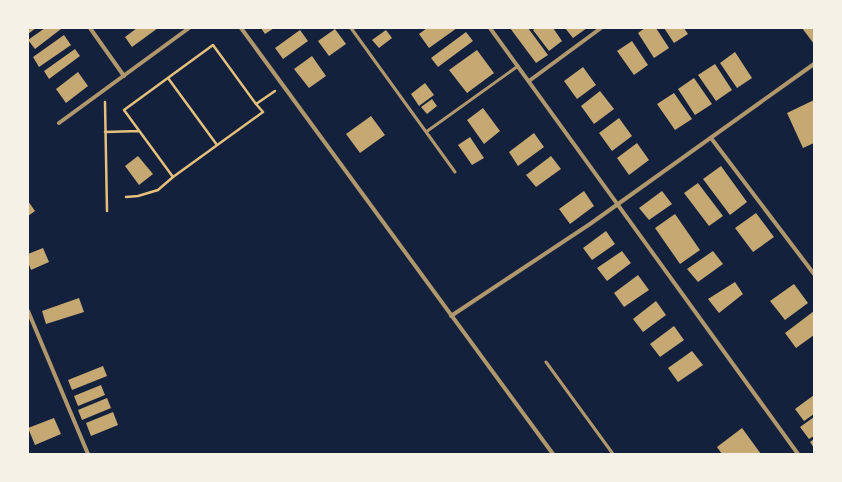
<svg xmlns="http://www.w3.org/2000/svg" width="842" height="482" viewBox="0 0 842 482" font-family="Manrope,sans-serif">
	<style>
		.building { fill: #c6a872 }
		.lines { fill: none; stroke-linecap: round; stroke-linejoin: round }
		.path { stroke: #e5c07b; stroke-width: 2.5 }
		.service { stroke: #b1986c; stroke-width: 3 }
		.minor { stroke: #b1986c; stroke-width: 4 }
	</style>
	<rect width="100%" height="100%" fill="#14213d"/>
	<!-- building -->
	<path class="building" d="M 28,28 L 36,28 L 28,34 Z
		M 45,28 L 60,28 L 61,29 L 35,49 L 28,40 Z
		M 137,28 L 158,28 L 132,47 L 125,37 Z
		M 261,28 L 274,28 L 265,34 Z
		M 427,28 L 457,28 L 429,48 L 419,34 Z
		M 510,28 L 528,28 L 548,55 L 536,63 Z
		M 536,28 L 553,28 L 562,41 L 549,51 L 533,30 Z
		M 565,28 L 587,28 L 573,38 Z
		M 645,28 L 656,28 L 669,48 L 654,58 L 638,33 Z
		M 664,28 L 684,28 L 688,34 L 674,43 Z
		M 802,28 L 814,28 L 814,44 Z
		M 335,29 L 346,44 L 329,56 L 318,41 Z
		M 300,30 L 308,41 L 283,59 L 275,48 Z
		M 386,30 L 392,38 L 379,48 L 372,40 Z
		M 466,32 L 473,41 L 438,67 L 431,58 Z
		M 64,35 L 71,45 L 39,67 L 33,57 Z
		M 632,41 L 648,65 L 634,75 L 617,51 Z
		M 75,49 L 80,56 L 49,79 L 44,71 Z
		M 477,50 L 494,73 L 467,93 L 449,70 Z
		M 735,52 L 752,78 L 737,88 L 720,63 Z
		M 312,56 L 326,76 L 309,88 L 294,69 Z
		M 715,64 L 732,90 L 716,101 L 698,75 Z
		M 583,67 L 596,85 L 577,99 L 564,81 Z
		M 78,72 L 88,86 L 66,103 L 56,89 Z
		M 694,78 L 712,104 L 695,115 L 678,89 Z
		M 425,83 L 434,95 L 419,106 L 411,94 Z
		M 600,91 L 614,109 L 594,124 L 581,106 Z
		M 674,93 L 692,119 L 675,130 L 657,104 Z
		M 432,99 L 437,106 L 427,114 L 421,107 Z
		M 814,100 L 814,143 L 803,148 L 787,113 Z
		M 483,108 L 500,131 L 484,144 L 467,120 Z
		M 371,116 L 385,135 L 360,153 L 346,134 Z
		M 619,118 L 632,136 L 612,151 L 599,133 Z
		M 534,133 L 544,147 L 518,166 L 509,152 Z
		M 470,137 L 484,158 L 472,165 L 458,145 Z
		M 637,143 L 649,160 L 629,175 L 617,158 Z
		M 138,156 L 153,174 L 139,185 L 125,166 Z
		M 551,156 L 561,169 L 536,187 L 526,175 Z
		M 721,166 L 747,202 L 730,215 L 703,179 Z
		M 698,183 L 723,216 L 709,226 L 684,193 Z
		M 584,191 L 594,206 L 570,224 L 559,209 Z
		M 662,191 L 672,204 L 649,220 L 639,208 Z
		M 28,201 L 35,211 L 28,216 Z
		M 756,213 L 774,237 L 753,252 L 735,228 Z
		M 675,214 L 700,250 L 680,264 L 655,228 Z
		M 606,231 L 615,244 L 592,260 L 583,248 Z
		M 43,248 L 49,262 L 31,270 L 28,262 L 28,254 Z
		M 622,251 L 631,263 L 607,281 L 597,268 Z
		M 713,251 L 723,264 L 698,282 L 687,269 Z
		M 638,275 L 649,290 L 624,307 L 614,293 Z
		M 735,282 L 743,294 L 719,313 L 708,299 Z
		M 794,284 L 808,303 L 785,320 L 770,301 Z
		M 79,298 L 84,312 L 46,324 L 42,311 Z
		M 656,301 L 666,315 L 643,332 L 633,319 Z
		M 814,311 L 814,335 L 796,348 L 785,333 Z
		M 674,326 L 684,340 L 660,357 L 650,344 Z
		M 692,351 L 703,365 L 678,382 L 668,368 Z
		M 103,366 L 107,376 L 72,390 L 68,380 Z
		M 101,385 L 105,395 L 78,406 L 74,396 Z
		M 814,395 L 814,414 L 804,421 L 795,409 Z
		M 107,398 L 111,408 L 82,420 L 78,410 Z
		M 113,412 L 118,425 L 91,436 L 86,423 Z
		M 814,417 L 814,436 L 809,439 L 800,427 Z
		M 54,418 L 61,434 L 35,445 L 28,428 Z
		M 742,428 L 761,454 L 722,454 L 717,447 Z
		M 814,439 L 814,448 L 810,442 Z"/>
	<g class="lines">
		<!-- path -->
		<path class="path" d="M 168,78 L 217,145
			M 105,102 L 107,211
			M 256,104 L 263,112 L 173,177 L 124,110 L 213,45 L 256,104 L 275,91
			M 105,132 L 139,131
			M 126,197 L 138,196 L 158,190 L 173,177"/>
		<!-- service -->
		<path class="service" d="M 351,28 L 455,172
			M 426,132 L 518,66
			M 546,362 L 613,454"/>
		<!-- minor -->
		<path class="minor" d="M 90,28 L 124,76
			M 241,28 L 553,454
			M 490,28 L 798,454
			M 529,81 L 601,28
			M 59,123 L 189,28
			M 711,138 L 814,274
			M 28,311 L 88,454
			M 451,316 L 590,224 L 814,64"/>
	</g>
	<!-- border -->
	<rect width="842" height="482" fill="none" stroke="#f6f1e7" stroke-width="58"/>
</svg>
